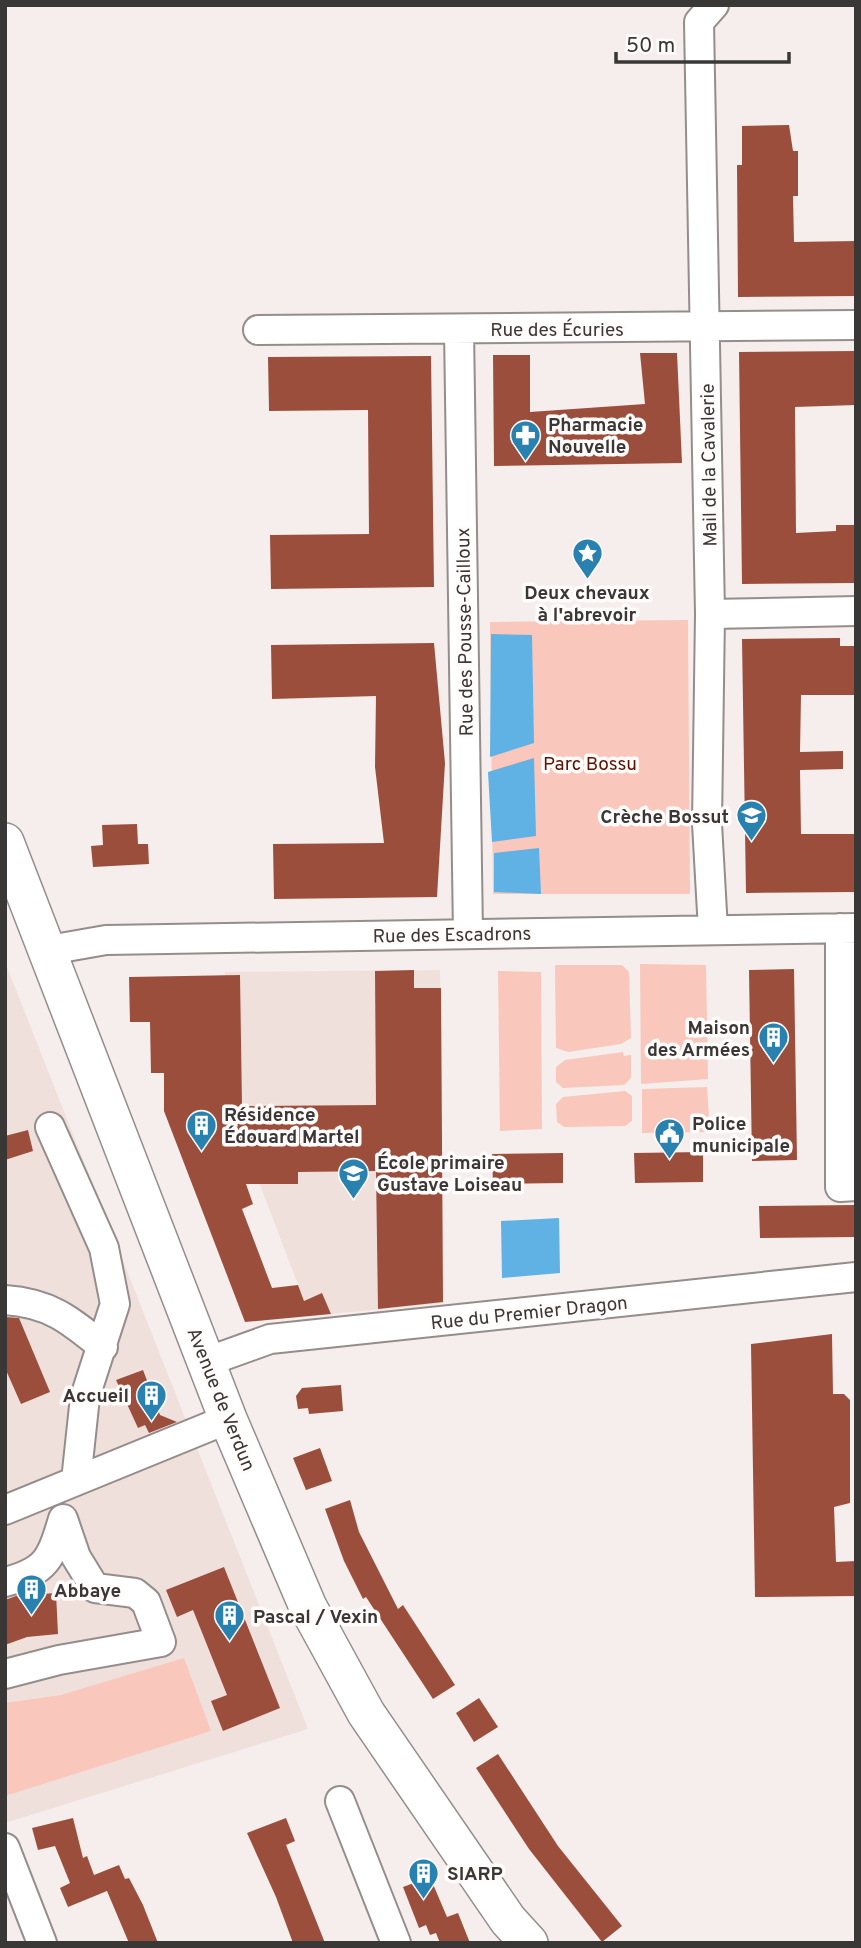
<svg xmlns="http://www.w3.org/2000/svg" width="861" height="1948" viewBox="0 0 861 1948" font-family="Overpass,sans-serif">
	<style>
		.built { fill: #f0e0dc }
		.green { fill: #f9c7bb }
		.water { fill: #5fb2e3 }
		.building { fill: #9c4e3c }
		.lines { fill: none; stroke-linecap: round; stroke-linejoin: round }
		.minor-casing { stroke: #948d8c; stroke-width: 32 }
		.major-casing { stroke: #948d8c; stroke-width: 40 }
		.minor { stroke: #fff; stroke-width: 28 }
		.major { stroke: #fff; stroke-width: 37 }
		.labels { text-anchor: middle; stroke-width: 7; stroke-linejoin: round; paint-order: stroke }
		.street-label { font-size: 19px; fill: #3a3837; stroke: #fffcfb }
		.poi-label { font-size: 19px; font-weight: bold; fill: #3a3837; stroke: #fffcfb; text-anchor: start }
		.park-label { font-size: 19px; fill: #5d1201; stroke: #fffcfb }
	</style>
	<rect width="100%" height="100%" fill="#f5eeec"/>
	<!-- built -->
	<path class="built" d="M 5,962 L 308,1729 L 5,1823 Z
		M 440,970 L 444,1303 L 310,1316 L 226,1096 L 225,972 Z"/>
	<!-- green -->
	<path class="green" d="M 688,620 L 690,894 L 493,894 L 490,622 Z
		M 640,964 L 706,965 L 708,1079 L 641,1084 Z
		M 555,965 L 622,965 L 629,972 L 631,1038 L 621,1044 L 568,1052 L 556,1048 Z
		M 498,971 L 541,972 L 542,1129 L 500,1131 Z
		M 623,1052 L 624,1056 L 631,1055 L 631,1078 L 624,1085 L 563,1088 L 556,1082 L 556,1067 L 565,1060 Z
		M 707,1087 L 710,1132 L 642,1133 L 642,1089 Z
		M 625,1091 L 632,1096 L 632,1121 L 625,1126 L 564,1127 L 557,1122 L 556,1104 L 563,1097 Z
		M 184,1658 L 211,1731 L 5,1796 L 5,1703 L 61,1695 Z"/>
	<!-- water -->
	<path class="water" d="M 491,634 L 532,635 L 534,743 L 490,757 Z
		M 534,758 L 536,836 L 492,842 L 488,772 Z
		M 539,848 L 541,894 L 494,892 L 494,853 Z
		M 559,1218 L 560,1273 L 502,1278 L 501,1221 Z"/>
	<!-- building -->
	<path class="building" d="M 789,125 L 793,151 L 798,151 L 798,196 L 793,196 L 794,242 L 856,241 L 856,296 L 738,297 L 737,165 L 742,165 L 742,126 Z
		M 856,351 L 856,405 L 795,407 L 796,533 L 836,531 L 836,525 L 856,525 L 856,583 L 742,584 L 739,352 Z
		M 640,353 L 677,353 L 682,463 L 494,466 L 493,355 L 530,355 L 530,412 L 645,404 Z
		M 431,356 L 434,587 L 271,589 L 270,535 L 369,534 L 368,410 L 269,411 L 268,357 Z
		M 840,638 L 840,646 L 856,646 L 856,695 L 801,695 L 800,752 L 843,751 L 843,769 L 800,770 L 801,834 L 856,834 L 856,892 L 746,893 L 742,639 Z
		M 434,643 L 445,763 L 437,897 L 274,899 L 273,844 L 384,843 L 375,767 L 376,696 L 272,699 L 271,645 Z
		M 137,824 L 138,844 L 148,844 L 149,864 L 93,867 L 91,846 L 103,845 L 102,825 Z
		M 794,969 L 797,1160 L 752,1161 L 749,970 Z
		M 414,970 L 414,988 L 441,988 L 443,1302 L 378,1309 L 376,1171 L 298,1172 L 298,1184 L 246,1184 L 253,1204 L 242,1209 L 272,1288 L 298,1285 L 304,1301 L 322,1293 L 331,1314 L 245,1322 L 164,1111 L 164,1073 L 151,1073 L 150,1022 L 130,1022 L 129,977 L 240,975 L 242,1106 L 376,1105 L 375,971 Z
		M 28,1130 L 33,1151 L 5,1160 L 5,1136 Z
		M 703,1152 L 703,1182 L 635,1183 L 634,1153 Z
		M 563,1153 L 563,1183 L 493,1184 L 492,1154 Z
		M 856,1205 L 856,1237 L 760,1238 L 759,1206 Z
		M 5,1317 L 19,1318 L 50,1392 L 21,1404 L 5,1368 Z
		M 832,1334 L 833,1394 L 844,1394 L 850,1400 L 850,1503 L 834,1507 L 836,1562 L 856,1561 L 856,1596 L 755,1597 L 751,1344 Z
		M 143,1370 L 160,1415 L 177,1422 L 149,1433 L 145,1425 L 138,1428 L 116,1380 Z
		M 341,1385 L 343,1411 L 309,1414 L 308,1408 L 298,1409 L 296,1396 L 302,1388 Z
		M 320,1448 L 332,1481 L 306,1490 L 293,1458 Z
		M 350,1500 L 359,1532 L 398,1609 L 403,1605 L 455,1685 L 433,1699 L 366,1597 L 363,1599 L 344,1561 L 325,1509 Z
		M 224,1567 L 280,1708 L 223,1731 L 211,1701 L 227,1695 L 193,1610 L 177,1617 L 166,1590 Z
		M 27,1592 L 29,1595 L 56,1593 L 58,1634 L 27,1637 L 5,1645 L 5,1600 Z
		M 479,1698 L 498,1727 L 474,1742 L 456,1713 Z
		M 498,1754 L 558,1846 L 622,1926 L 602,1942 L 529,1849 L 476,1768 Z
		M 73,1818 L 83,1858 L 87,1856 L 94,1875 L 119,1865 L 125,1879 L 129,1878 L 143,1905 L 158,1943 L 129,1943 L 107,1891 L 68,1907 L 60,1888 L 70,1883 L 55,1846 L 38,1850 L 32,1828 Z
		M 286,1818 L 295,1841 L 286,1845 L 325,1943 L 293,1943 L 276,1897 L 247,1833 Z
		M 430,1877 L 447,1917 L 458,1913 L 470,1943 L 440,1943 L 436,1933 L 430,1935 L 426,1925 L 419,1928 L 403,1887 Z"/>
	<g class="lines">
		<defs>
			<path id="minor" d="M 459,329 L 468,934
				M 258,330 L 856,325
				M 710,614 L 856,611
				M 840,928 L 840,1187 L 856,1186
				M 713,930 L 707,824 L 710,614 L 699,22 L 714,5
				M 49,950 L 106,940 L 856,928
				M 50,1127 L 104,1248 L 115,1304 L 85,1397 L 76,1481
				M 5,1300 C 50,1303 70,1320 103,1347
				M 206,1362 L 270,1339 L 856,1277
				M 5,1510 L 228,1419
				M 5,1582 C 47,1571 51,1559 63,1519 L 76,1557 L 95,1588 L 135,1593 L 146,1602 L 161,1642 L 59,1660 L 5,1674
				M 340,1801 L 396,1943
				M 5,1848 L 42,1943"/>
			<path id="major" d="M 5,842 L 228,1419 L 308,1607 L 366,1713 L 508,1920 L 529,1943"/>
		</defs>
		<!-- minor casing -->
		<use href="#minor" class="minor-casing"/>
		<!-- major casing -->
		<use href="#major" class="major-casing"/>
		<!-- minor -->
		<use href="#minor" class="minor"/>
		<!-- major -->
		<use href="#major" class="major"/>
	</g>
	<!-- icons -->
	<defs>
		<symbol id="pharmacy-pin" viewBox="-11 -11 22 30"><path d="M0 17L-7.5 6A9.5 9.5 0 1 1 7.5 6Z" fill="#2981b0" stroke="#fffcfb"/><path d="M-2-6h4v4h4v4h-4v4h-4v-4h-4v-4h4Z" fill="#fff"/></symbol>
		<symbol id="sight-pin" viewBox="-11 -11 22 30"><path d="M0 17L-7.5 6A9.5 9.5 0 1 1 7.5 6Z" fill="#2981b0" stroke="#fffcfb"/><path d="M0-6L1.8-2.2L6-1.7L2.9 1.2L3.7 5.4L0 3.3L-3.7 5.4L-2.9 1.2L-6-1.7L-1.8-2.2Z" fill="#fff"/></symbol>
		<symbol id="school-pin" viewBox="-11 -11 22 30"><path d="M0 17L-7.5 6A9.5 9.5 0 1 1 7.5 6Z" fill="#2981b0" stroke="#fffcfb"/><path d="M0-5L7-2L0 1L-7-2ZM-4 1L0 2.5L4 1V4Q0 6-4 4Z" fill="#fff"/></symbol>
		<symbol id="building-pin" viewBox="-11 -11 22 30"><path d="M0 17L-7.5 6A9.5 9.5 0 1 1 7.5 6Z" fill="#2981b0" stroke="#fffcfb"/><path d="M-4-6H4V6H1V3H-1V6H-4ZM-2.5-4.3h1.7v1.8h-1.7ZM.8-4.3h1.7v1.8H.8ZM-2.5-1h1.7V.8h-1.7ZM.8-1h1.7V.8H.8Z" fill="#fff"/></symbol>
		<symbol id="civic-pin" viewBox="-11 -11 22 30"><path d="M0 17L-7.5 6A9.5 9.5 0 1 1 7.5 6Z" fill="#2981b0" stroke="#fffcfb"/><path d="M-.6-6.5H3V-4.5H.6V-3L4-1V1h2V6H-6V1h2V-1L-.6-3ZM-1.2 2.5V6h2.4V2.5Z" fill="#fff"/></symbol>
	</defs>
	<g fill-rule="evenodd">
		<use href="#pharmacy-pin" x="508" y="418" width="35" height="47"/>
		<use href="#sight-pin" x="570" y="536" width="35" height="47"/>
		<use href="#school-pin" x="734" y="798" width="35" height="47"/>
		<use href="#building-pin" x="756" y="1020" width="35" height="47"/>
		<use href="#building-pin" x="184" y="1108" width="35" height="47"/>
		<use href="#civic-pin" x="652" y="1116" width="35" height="47"/>
		<use href="#school-pin" x="336" y="1156" width="35" height="47"/>
		<use href="#building-pin" x="134" y="1378" width="35" height="47"/>
		<use href="#building-pin" x="14" y="1572" width="35" height="47"/>
		<use href="#building-pin" x="212" y="1598" width="35" height="47"/>
		<use href="#building-pin" x="406" y="1856" width="35" height="47"/>
	</g>
	<g class="labels">
		<!-- street labels -->
		<g class="street-label">
			<text x="557" y="336">Rue des Écuries</text>
			<text transform="translate(708 465) rotate(-91)" y="7">Mail de la Cavalerie</text>
			<text transform="translate(464 632) rotate(-91)" y="7">Rue des Pousse-Cailloux</text>
			<text transform="translate(452 934) rotate(-1)" y="7">Rue des Escadrons</text>
			<text transform="translate(529 1312) rotate(-6)" y="7">Rue du Premier Dragon</text>
			<text transform="translate(222 1399) rotate(68)" y="7">Avenue de Verdun</text>
		</g>
		<!-- poi labels -->
		<g class="poi-label">
			<text x="548" y="431">Pharmacie<tspan x="548" dy="22">Nouvelle</tspan></text>
			<text x="587" y="599" text-anchor="middle">Deux chevaux<tspan x="587" dy="22">à l'abrevoir</tspan></text>
			<text x="729" y="823" text-anchor="end">Crèche Bossut</text>
			<text x="750" y="1034" text-anchor="end">Maison<tspan x="750" dy="22">des Armées</tspan></text>
			<text x="224" y="1121">Résidence<tspan x="224" dy="22">Édouard Martel</tspan></text>
			<text x="692" y="1130">Police<tspan x="692" dy="22">municipale</tspan></text>
			<text x="377" y="1169">École primaire<tspan x="377" dy="22">Gustave Loiseau</tspan></text>
			<text x="129" y="1402" text-anchor="end">Accueil</text>
			<text x="54" y="1597">Abbaye</text>
			<text x="253" y="1623">Pascal / Vexin</text>
			<text x="447" y="1880">SIARP</text>
		</g>
		<!-- park labels -->
		<g class="park-label">
			<text x="590" y="770">Parc Bossu</text>
		</g>
	</g>
	<!-- border -->
	<rect width="861" height="1948" fill="none" stroke="#3a3837" stroke-width="14"/>
	<!-- scale -->
	<path d="M616 52v10h173v-10" fill="none" stroke="#3a3837" stroke-width="3.5"/>
	<text x="626" y="52" font-size="21" fill="#3a3837" stroke="#fffcfb" stroke-width="5" paint-order="stroke">50 m</text>
</svg>
